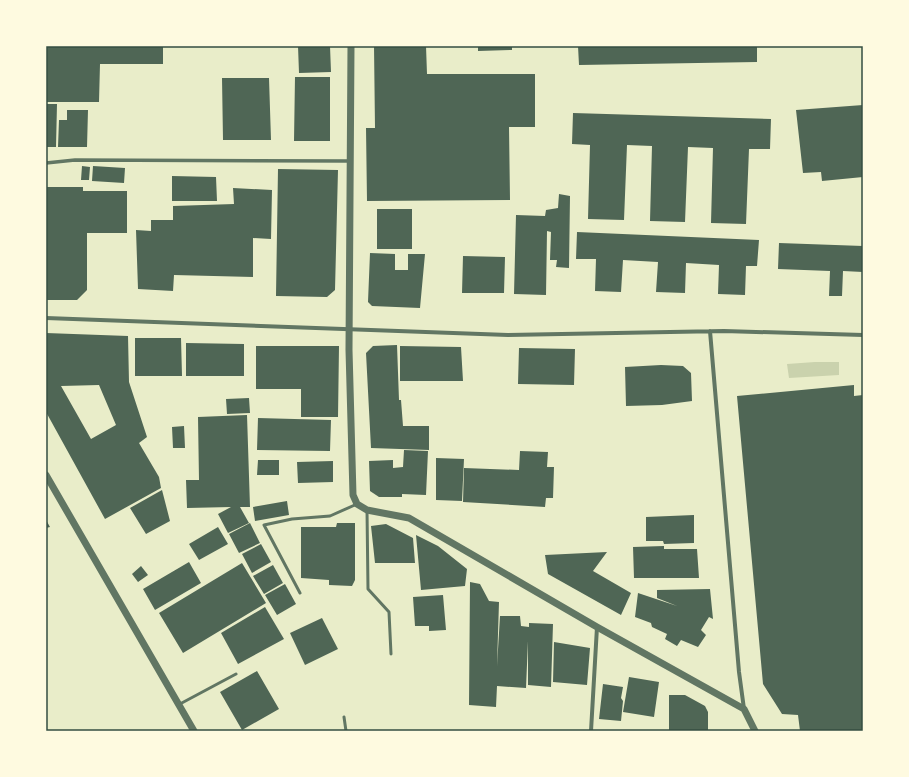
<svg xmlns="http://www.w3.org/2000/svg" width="909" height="777" viewBox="0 0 909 777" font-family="Helvetica,sans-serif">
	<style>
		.green { fill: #cad2ad }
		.building { fill: #4f6655; fill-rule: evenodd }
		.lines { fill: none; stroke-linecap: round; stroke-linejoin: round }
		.service { stroke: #617663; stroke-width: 3 }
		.pedestrian { stroke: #617663; stroke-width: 3.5 }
		.minor { stroke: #617663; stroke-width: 4 }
		.tertiary { stroke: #617663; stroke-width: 7 }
		.neatline { fill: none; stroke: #344e41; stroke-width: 1.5 }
	</style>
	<rect width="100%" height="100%" fill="#e9edc9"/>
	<!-- green -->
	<path class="green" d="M 815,362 L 839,362 L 839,375 L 789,378 L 787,364 Z"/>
	<!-- building -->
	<path class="building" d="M 46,46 L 163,46 L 163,64 L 100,64 L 99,102 L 46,102 Z
		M 298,46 L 330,46 L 331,72 L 299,73 Z
		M 374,46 L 426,46 L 427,74 L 535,74 L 535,127 L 509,127 L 510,200 L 367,201 L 366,128 L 375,128 Z
		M 478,46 L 512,46 L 512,50 L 478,51 Z
		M 578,46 L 757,46 L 757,62 L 579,65 Z
		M 295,77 L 330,77 L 330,141 L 294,141 Z
		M 222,78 L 269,78 L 271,140 L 223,140 Z
		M 46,104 L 57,104 L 56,147 L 46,147 Z
		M 863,105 L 863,177 L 822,181 L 821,172 L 803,173 L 796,110 Z
		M 67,110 L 88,110 L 87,147 L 58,147 L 59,120 L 67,120 Z
		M 573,113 L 771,119 L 770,149 L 749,149 L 746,224 L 711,223 L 713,148 L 688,147 L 685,222 L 650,221 L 652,146 L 627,145 L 624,220 L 588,219 L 590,145 L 572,144 Z
		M 82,166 L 90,167 L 89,180 L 81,180 Z
		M 93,166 L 125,168 L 124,183 L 92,181 Z
		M 278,169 L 338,170 L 335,290 L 327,297 L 276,296 Z
		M 172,176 L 216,177 L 217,201 L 172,201 Z
		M 46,187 L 83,187 L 83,191 L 127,191 L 127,233 L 87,233 L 87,290 L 77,300 L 46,300 Z
		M 233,188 L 272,190 L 271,239 L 253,238 L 253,277 L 174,275 L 173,291 L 138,289 L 136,230 L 151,231 L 151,220 L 173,220 L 173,206 L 234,204 Z
		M 559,194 L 570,196 L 569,268 L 556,267 L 557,260 L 550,260 L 551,232 L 547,231 L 546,295 L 514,294 L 516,215 L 545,216 L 546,210 L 558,208 Z
		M 377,209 L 412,209 L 412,249 L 377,249 Z
		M 577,232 L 759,240 L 757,266 L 746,266 L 745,295 L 718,294 L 719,265 L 686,263 L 685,293 L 656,292 L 658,262 L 623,260 L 621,292 L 595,291 L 596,259 L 576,259 Z
		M 779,243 L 863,246 L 863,272 L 843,271 L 842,296 L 829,296 L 830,271 L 778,269 Z
		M 370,253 L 395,254 L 395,270 L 408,270 L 408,254 L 425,254 L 420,308 L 372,306 L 368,302 Z
		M 463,256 L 505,257 L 504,293 L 462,293 Z
		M 46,333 L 128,336 L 129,382 L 147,437 L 139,443 L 159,477 L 161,488 L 105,519 L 46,412 ZM 99,385 L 116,425 L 91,439 L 61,386 Z
		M 135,338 L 181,338 L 182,376 L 135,376 Z
		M 186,343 L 244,344 L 244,376 L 186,376 Z
		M 397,345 L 399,400 L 401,400 L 403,426 L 429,426 L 429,450 L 371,448 L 366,353 L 373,346 Z
		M 256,346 L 339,346 L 338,417 L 301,417 L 301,389 L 256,389 Z
		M 400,346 L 461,347 L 463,381 L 400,381 Z
		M 519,348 L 575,349 L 574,385 L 518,384 Z
		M 661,365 L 683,366 L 691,373 L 692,401 L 662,405 L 626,406 L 625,367 Z
		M 854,385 L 854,396 L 863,395 L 863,731 L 800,731 L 798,715 L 782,714 L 763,684 L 737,396 Z
		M 249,398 L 250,413 L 227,414 L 226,399 Z
		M 247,415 L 250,507 L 240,507 L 249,523 L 228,533 L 218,514 L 231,507 L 187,508 L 186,480 L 199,480 L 198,417 Z
		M 258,418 L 331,420 L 330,451 L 257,450 Z
		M 184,426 L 185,448 L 173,448 L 172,427 Z
		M 404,450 L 428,451 L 426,495 L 402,494 L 402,497 L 379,497 L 370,491 L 369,461 L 393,460 L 393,468 L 403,467 Z
		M 520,451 L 548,452 L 547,467 L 554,467 L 553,498 L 546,498 L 545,507 L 463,502 L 464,468 L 519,470 Z
		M 436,458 L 464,459 L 462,501 L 436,500 Z
		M 258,460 L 279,460 L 279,475 L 257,475 Z
		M 333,461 L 333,482 L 298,483 L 297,462 Z
		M 162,490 L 170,521 L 146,534 L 130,508 Z
		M 287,501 L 289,515 L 255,521 L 253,507 Z
		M 694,515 L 694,543 L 664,544 L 663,541 L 646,541 L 646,517 Z
		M 46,520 L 50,527 L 46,528 Z
		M 250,523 L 260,543 L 239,553 L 229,534 Z
		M 337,523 L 355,523 L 355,580 L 352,586 L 329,585 L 329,580 L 301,578 L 301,527 L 336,527 Z
		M 386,524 L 413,538 L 415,563 L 375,563 L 371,526 Z
		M 218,527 L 228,544 L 199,560 L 189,544 Z
		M 416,535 L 438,546 L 467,569 L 465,586 L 421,590 Z
		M 261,544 L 271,562 L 252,573 L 242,554 Z
		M 664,546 L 664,549 L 697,549 L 699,578 L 634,578 L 633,547 Z
		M 607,552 L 593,571 L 631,593 L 621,615 L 548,574 L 545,555 Z
		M 189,562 L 201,583 L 155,610 L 143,589 Z
		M 242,563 L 266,603 L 183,653 L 159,613 Z
		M 273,565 L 283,583 L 264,594 L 253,576 Z
		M 141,566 L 148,575 L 138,582 L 132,574 Z
		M 470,582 L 480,584 L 489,601 L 499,602 L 497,666 L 500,616 L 520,616 L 521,626 L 529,627 L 529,623 L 553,624 L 551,687 L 528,685 L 528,641 L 526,688 L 497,686 L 496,707 L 469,705 Z
		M 285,584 L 296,604 L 277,615 L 265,595 Z
		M 710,589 L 713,619 L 709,617 L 701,630 L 706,635 L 698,647 L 681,640 L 677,646 L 665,639 L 667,634 L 652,627 L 651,623 L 635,617 L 638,593 L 677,606 L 657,598 L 657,590 Z
		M 443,595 L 446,630 L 429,631 L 429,626 L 415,626 L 413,597 Z
		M 265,607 L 284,639 L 238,664 L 221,633 Z
		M 322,618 L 338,649 L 305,665 L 290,633 Z
		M 554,642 L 590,648 L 587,685 L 553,682 Z
		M 257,671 L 279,709 L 242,730 L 220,692 Z
		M 629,677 L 659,682 L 654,717 L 623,712 Z
		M 603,684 L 623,687 L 621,698 L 623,701 L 621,721 L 599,719 Z
		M 669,695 L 685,695 L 705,706 L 708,712 L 708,731 L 669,731 Z"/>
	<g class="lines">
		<!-- service -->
		<path class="service" d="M 367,510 L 368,589 L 389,612 L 391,654
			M 300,593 L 264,525 L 292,519 L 330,516 L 357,504
			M 178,705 L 236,674
			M 344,717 L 346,731"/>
		<!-- pedestrian -->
		<path class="pedestrian" d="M 46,163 L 75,160 L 350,161"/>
		<!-- minor -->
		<path class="minor" d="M 46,318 L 508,335 L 724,331 L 863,335
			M 710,331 L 739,672 L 744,709
			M 591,731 L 597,627"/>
		<!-- tertiary -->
		<path class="tertiary" d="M 351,46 L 349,350 L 353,495 L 357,504 L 367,510 L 409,518 L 597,627 L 744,709 L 755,731
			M 46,475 L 194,731"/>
	</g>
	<!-- border -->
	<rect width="909" height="777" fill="none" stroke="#fefae0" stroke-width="94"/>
	<rect x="47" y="47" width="815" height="683" class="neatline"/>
</svg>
